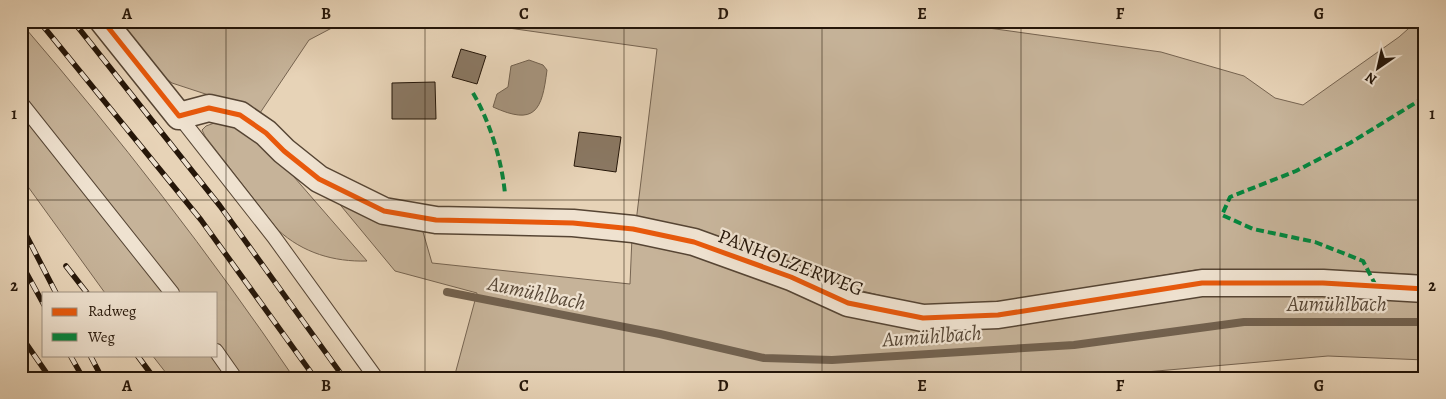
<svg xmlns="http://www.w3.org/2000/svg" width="1446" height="399" viewBox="0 0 1446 399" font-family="Alegreya,serif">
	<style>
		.green { fill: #c6b399; stroke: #766451 }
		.water { fill: #a5937c; stroke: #72614e }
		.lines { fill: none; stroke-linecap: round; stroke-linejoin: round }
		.stream { stroke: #72614e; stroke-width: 8 }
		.building { fill: #8a7863; stroke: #251609 }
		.service-casing { stroke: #564534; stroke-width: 16 }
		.minor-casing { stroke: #564534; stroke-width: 29 }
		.service { stroke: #efe2d0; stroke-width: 14 }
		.minor { stroke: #efe2d0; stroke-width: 26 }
		.rail-casing { stroke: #251609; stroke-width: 5.5 }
		.rail { stroke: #efe2d0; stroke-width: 4; stroke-dasharray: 11; stroke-linecap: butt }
		.quiet { stroke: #00873e; stroke-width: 4; stroke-dasharray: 8 4; stroke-linecap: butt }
		.cycleway-casing { stroke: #efe2d0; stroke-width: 8 }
		.cycleway { stroke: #e8590c; stroke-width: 5 }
		.grid { fill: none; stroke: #251609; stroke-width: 1; stroke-opacity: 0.55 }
		.labels { text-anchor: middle; stroke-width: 4.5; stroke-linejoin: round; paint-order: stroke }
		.street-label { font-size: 20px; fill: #251609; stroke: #efe2d0 }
		.water-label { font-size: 21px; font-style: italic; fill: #584837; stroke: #efe2d0 }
		.neatline { fill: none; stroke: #251609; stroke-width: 2 }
		.grid-label { font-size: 16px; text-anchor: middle; font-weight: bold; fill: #251609 }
	</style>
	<rect width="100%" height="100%" fill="#e7d3b7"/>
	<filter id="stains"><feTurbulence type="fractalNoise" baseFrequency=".004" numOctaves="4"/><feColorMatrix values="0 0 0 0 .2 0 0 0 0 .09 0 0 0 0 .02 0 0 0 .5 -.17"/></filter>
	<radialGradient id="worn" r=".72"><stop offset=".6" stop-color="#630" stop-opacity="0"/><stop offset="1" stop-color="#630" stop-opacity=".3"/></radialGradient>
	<!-- green -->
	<path class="green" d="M 116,21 L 345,21 L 309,40 L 258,116 L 239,105 L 172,83 L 164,77 Z
		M 459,21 L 938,21 L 1161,52 L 1244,76 L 1275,98 L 1303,105 L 1399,37 L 1417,21 L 1425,21 L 1425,275 L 1322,270 L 1196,270 L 993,303 L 921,306 L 851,288 L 798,268 L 636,222 L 657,49 Z
		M 21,23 C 119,137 210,254 294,378 L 170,378 L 152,355 L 216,355 L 216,293 L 105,293 L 21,177 Z
		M 217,122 L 231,123 L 268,147 L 367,261 C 334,262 303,253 278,230 L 205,136 L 202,130 L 206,126 Z
		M 332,195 L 421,225 L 432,263 L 630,284 L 632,237 L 694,249 L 847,313 L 1203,290 L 1425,298 L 1425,360 L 1328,356 L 1077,378 L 454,378 L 477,293 L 395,271 Z"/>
	<!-- water -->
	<path class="water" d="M 529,60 L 543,65 L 547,70 C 542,111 535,126 493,107 L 497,94 L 508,87 L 511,66 Z"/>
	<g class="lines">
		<!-- stream -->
		<path class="stream" d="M 447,292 L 660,334 L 764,358 L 832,360 L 1074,345 L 1244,322 L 1425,322"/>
	</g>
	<!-- building -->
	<path class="building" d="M 461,49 L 486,56 L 477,84 L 452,77 Z
		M 435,82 L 436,119 L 392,119 L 392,83 Z
		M 579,132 L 621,137 L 616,172 L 574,166 Z"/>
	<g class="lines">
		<defs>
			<path id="service" d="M 21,103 L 172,293
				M 179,116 L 274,237 L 376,378
				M 216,351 L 235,378"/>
			<path id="minor" d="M 103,21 L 179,116 L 209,108 L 240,115 L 266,133 L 284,151 L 319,179 L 384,211 L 436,220 L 573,223 L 633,229 L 694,242 L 791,277 L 848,303 L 923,318 L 998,315 L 1202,283 L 1323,283 L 1425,289"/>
		</defs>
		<!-- service casing -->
		<use href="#service" class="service-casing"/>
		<!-- minor casing -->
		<use href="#minor" class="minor-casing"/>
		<!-- service -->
		<use href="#service" class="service"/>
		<!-- minor -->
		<use href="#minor" class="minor"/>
		<defs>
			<path id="rail" d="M 39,21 L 201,220 L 315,378
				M 73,21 L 220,206 L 344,378
				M 21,225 L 56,293
				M 21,263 L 44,305
				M 66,266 L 87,293
				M 21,336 L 50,378
				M 70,355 L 83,378
				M 90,355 L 102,378
				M 137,355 L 154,378"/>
		</defs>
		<!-- rail casing -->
		<use href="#rail" class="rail-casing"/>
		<!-- rail -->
		<use href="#rail" class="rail"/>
		<!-- quiet -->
		<path class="quiet" d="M 473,93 C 490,122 502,161 505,194
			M 1376,286 L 1363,261 L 1315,242 L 1253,229 L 1222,215 L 1230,197 L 1296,171 L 1350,143 L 1425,97"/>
		<defs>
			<path id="cycleway" d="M 103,21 L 179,116 L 209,108 L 240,115 L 266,133 L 284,151 L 319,179 L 384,211 L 436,220 L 573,223 L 633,229 L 694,242 L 791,277 L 848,303 L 923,318 L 998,315 L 1202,283 L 1323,283 L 1425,289"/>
		</defs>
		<!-- cycleway casing -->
		<use href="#cycleway" class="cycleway-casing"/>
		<!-- cycleway -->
		<use href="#cycleway" class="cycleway"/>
	</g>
	<!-- grid -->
	<path class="grid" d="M 226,21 L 226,378M 425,21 L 425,378M 624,21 L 624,378M 822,21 L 822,378M 1021,21 L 1021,378M 1220,21 L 1220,378M 21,200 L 1425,200"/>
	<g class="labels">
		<!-- street labels -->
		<g class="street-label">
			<text transform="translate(791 262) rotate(21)" y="7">PANHOLZERWEG</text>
		</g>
		<!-- water labels -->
		<g class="water-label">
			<text transform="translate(537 293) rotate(12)" y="7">Aumühlbach</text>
			<text x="1337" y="311">Aumühlbach</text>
			<text transform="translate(932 336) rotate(-4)" y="7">Aumühlbach</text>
		</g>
	</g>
	<!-- margin -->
	<rect width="1446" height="399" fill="none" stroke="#e7d3b7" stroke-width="55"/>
	<!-- legend -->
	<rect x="42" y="292" width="175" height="65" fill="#efe2d0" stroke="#9e9080"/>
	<rect x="52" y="308" width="25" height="8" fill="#e8590c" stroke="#9e9080"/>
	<text x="88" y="316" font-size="15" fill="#251609">Radweg</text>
	<rect x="52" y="333" width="25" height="8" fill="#00873e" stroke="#9e9080"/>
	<text x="88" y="342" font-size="15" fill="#251609">Weg</text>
	<!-- north arrow -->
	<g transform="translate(1378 68) rotate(214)" stroke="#efe2d0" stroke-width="4" paint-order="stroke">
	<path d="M0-4L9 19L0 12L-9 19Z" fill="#251609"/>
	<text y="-8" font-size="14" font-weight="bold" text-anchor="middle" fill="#251609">N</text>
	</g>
	<rect x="28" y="28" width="1390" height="344" class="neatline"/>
	<g class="grid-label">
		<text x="127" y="19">A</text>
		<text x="326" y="19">B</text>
		<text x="524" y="19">C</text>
		<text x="723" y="19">D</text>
		<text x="922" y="19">E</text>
		<text x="1120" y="19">F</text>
		<text x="1319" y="19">G</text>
		<text x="14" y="119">1</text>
		<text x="1432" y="119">1</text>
		<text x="14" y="291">2</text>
		<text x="1432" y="291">2</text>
		<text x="127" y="391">A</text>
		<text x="326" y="391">B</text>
		<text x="524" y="391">C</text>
		<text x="723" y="391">D</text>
		<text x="922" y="391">E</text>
		<text x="1120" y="391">F</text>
		<text x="1319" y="391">G</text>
	</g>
	<rect width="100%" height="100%" filter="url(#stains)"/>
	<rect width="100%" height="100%" fill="url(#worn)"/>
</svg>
